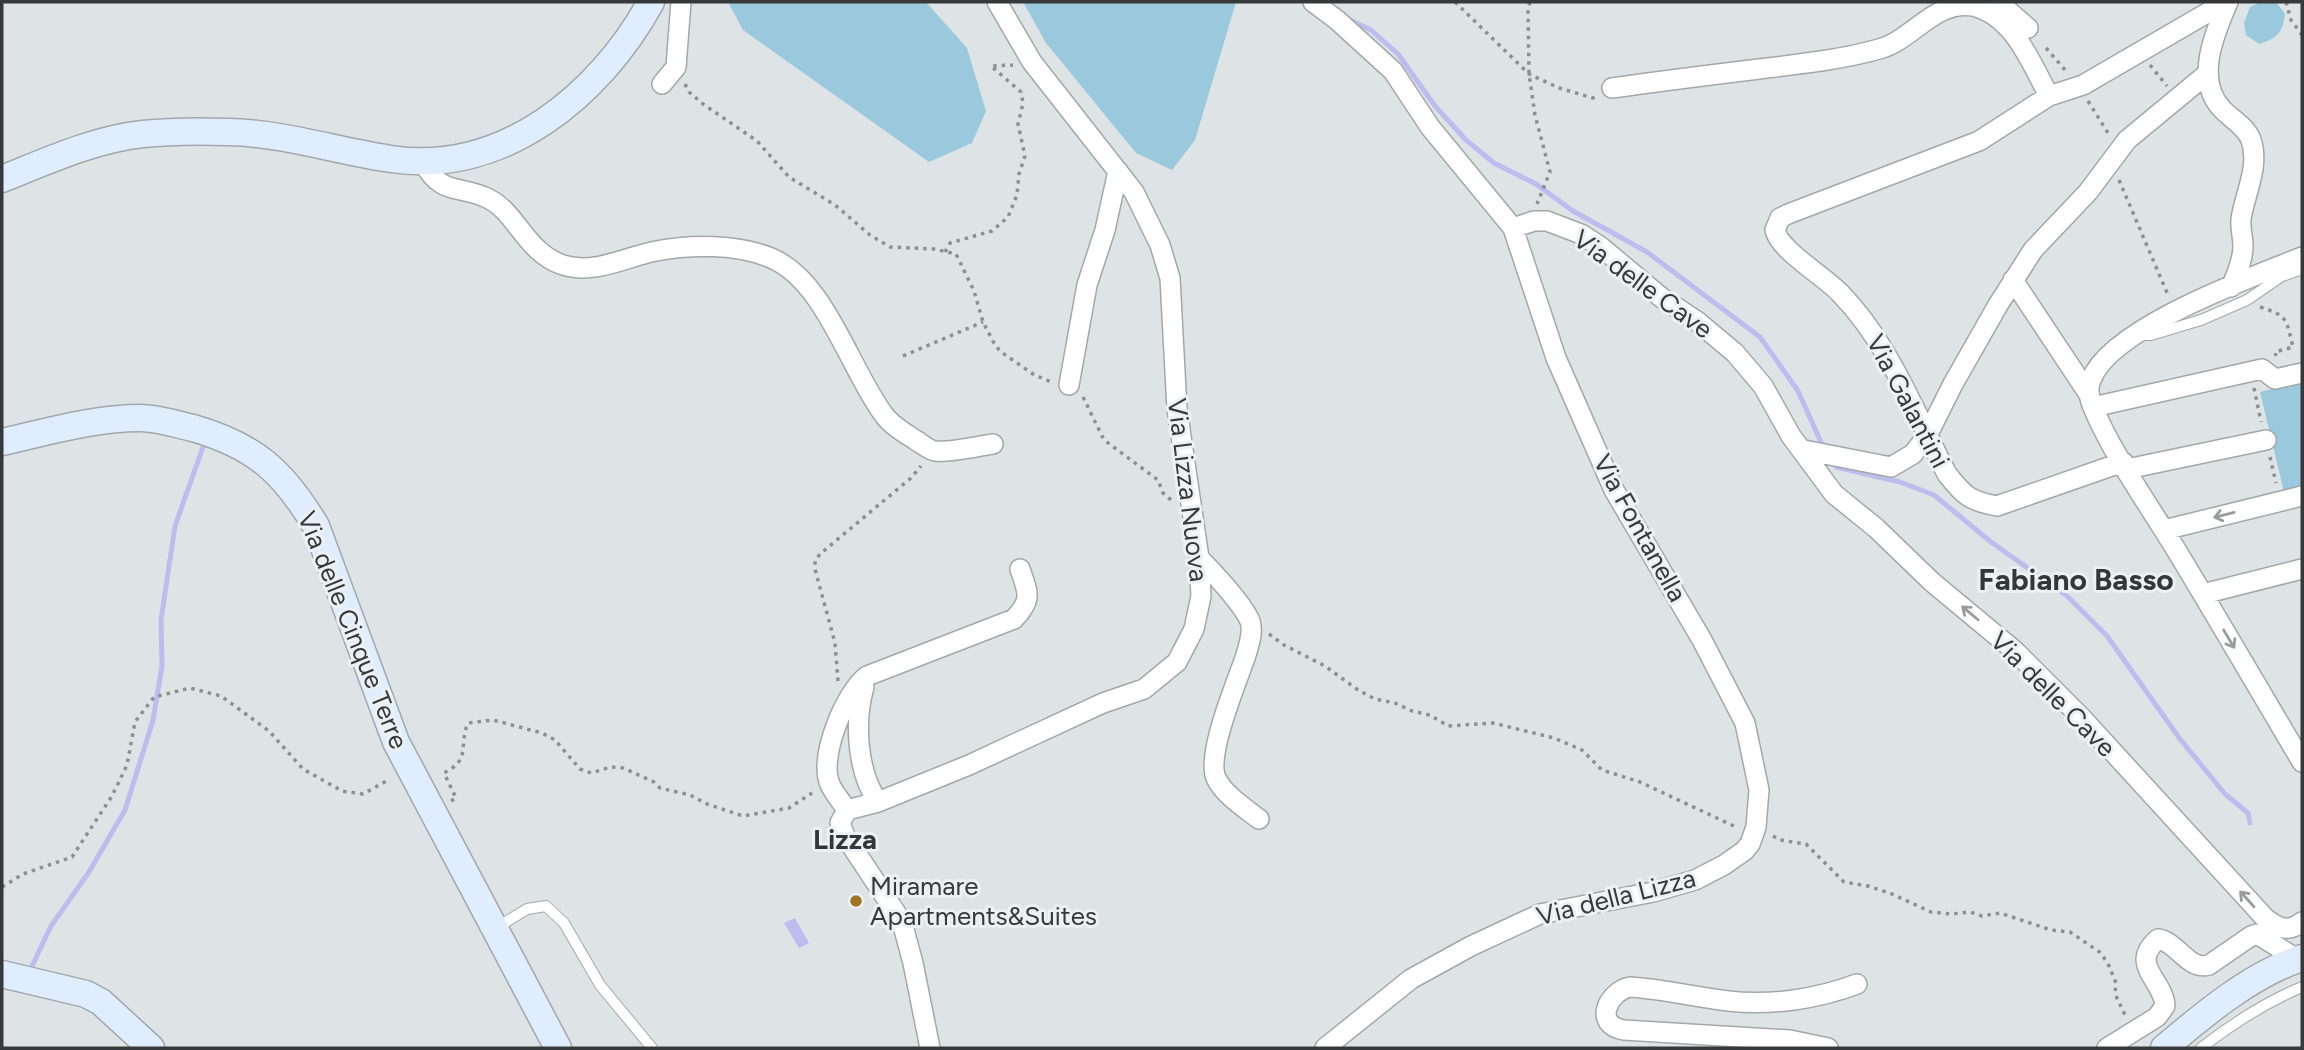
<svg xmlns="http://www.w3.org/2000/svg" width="2304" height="1050" viewBox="0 0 2304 1050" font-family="Figtree,sans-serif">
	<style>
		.green { fill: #9ac9dd }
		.water { fill: #bcbcef }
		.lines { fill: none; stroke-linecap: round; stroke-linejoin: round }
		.stream { stroke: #bcbcef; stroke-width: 5 }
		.service-casing { stroke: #a2a8aa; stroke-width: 12 }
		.minor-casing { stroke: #a2a8aa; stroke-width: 22 }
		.secondary-casing { stroke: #a2a8aa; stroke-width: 29 }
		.path { stroke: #8c9091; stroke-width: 3.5; stroke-dasharray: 3.5 5; stroke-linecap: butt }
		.service { stroke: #fff; stroke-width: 10 }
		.minor { stroke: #fff; stroke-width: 19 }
		.secondary { stroke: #e0edff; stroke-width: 26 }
		.oneway { stroke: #9a9c9c }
		.poi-dot { fill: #9f7423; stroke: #ebf1f4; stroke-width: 2.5 }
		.labels { text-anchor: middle; stroke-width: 6; stroke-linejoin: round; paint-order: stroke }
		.street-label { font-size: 26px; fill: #363839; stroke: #ebf1f4 }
		.poi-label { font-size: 26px; fill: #363839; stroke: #ebf1f4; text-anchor: start }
		.neighbourhood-label { font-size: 28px; font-weight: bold; fill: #333739; stroke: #ebf1f4 }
		.quarter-label { font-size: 30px; font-weight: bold; fill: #333739; stroke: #ebf1f4 }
	</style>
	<rect width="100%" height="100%" fill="#dee4e6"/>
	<!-- green -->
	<path class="green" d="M 728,2 L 926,2 L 967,48 L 986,111 L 972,143 L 929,162 L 743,30 Z
		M 1023,2 L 1236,2 L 1195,140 L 1172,170 L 1136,153 L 1046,43 Z
		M 2261,2 L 2276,2 L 2285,14 C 2283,33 2276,39 2259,44 L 2246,35 L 2244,23 L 2250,7 Z
		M 2302,382 L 2302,488 L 2284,492 L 2260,392 Z"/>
	<!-- water -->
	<path class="water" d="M 795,918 L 809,943 L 799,948 L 784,923 Z"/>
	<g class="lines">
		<!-- stream -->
		<path class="stream" d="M 1350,20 L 1371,30 L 1398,54 L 1435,106 L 1466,140 L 1494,163 L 1536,184 L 1573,211 L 1647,252 L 1760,337 L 1798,391 L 1824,449
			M 1833,463 L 1836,467 L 1900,482 L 1934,495 L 1991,542 L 2067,596 L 2107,636 L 2180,739 L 2225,794 L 2248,813 L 2250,823
			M 32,966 L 51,926 L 89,872 L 125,810 L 136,775 L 153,720 L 162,666 L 161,620 L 175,526 L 203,447"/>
		<defs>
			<path id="service" d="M 2143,335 L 2151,335 L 2201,320 L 2247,300 L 2282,276 L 2302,269
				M 496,928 L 527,909 L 546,906 L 564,923 L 600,985 L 652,1048
				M 2201,1048 C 2232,1024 2266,1002 2302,987"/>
			<path id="minor" d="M 1313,2 L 1337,20 L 1393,71 L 1430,127 L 1513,228 L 1556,358 L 1614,490 L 1702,640 L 1745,723 L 1759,790 L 1756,827 L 1750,844 L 1744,851 L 1724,865 L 1695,880 L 1653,892 L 1540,914 L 1471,946 L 1411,979 L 1325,1048
				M 2228,2 C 2215,32 2194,80 2222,109 C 2231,119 2246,126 2251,140 C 2260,166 2245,193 2241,219 C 2240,228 2243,237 2243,246 C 2243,260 2237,274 2231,287
				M 1995,13 L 2005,8 L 2028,28
				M 662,84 L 676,67 L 681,2
				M 1612,88 C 1661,81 1710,75 1759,69 C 1800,64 1840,60 1879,49 C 1913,40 1934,0 1973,6 C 2014,16 2031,63 2049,96
				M 423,162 C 442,197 459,184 489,199 C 517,213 526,253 563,265 C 595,275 625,257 656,251 C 691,244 738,244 771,258 C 825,280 850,370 884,415 C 892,426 906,434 917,441 C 922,444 929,450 935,451 C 949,453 978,446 993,444
				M 1513,228 L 1534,221 L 1547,221 L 1581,234 L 1601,247 L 1662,298 L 1698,322 L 1735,353 L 1763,386 L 1791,436 L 1834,494 L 1876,528 L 1932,582 L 2015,651 L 2080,716 L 2265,918 C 2278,928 2288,933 2302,922
				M 2302,257 C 2252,277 2110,328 2091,380 C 2087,389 2089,397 2092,405 C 2111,452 2148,504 2175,548 C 2218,619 2260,691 2302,762
				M 2013,280 L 2088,393
				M 1069,385 L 1087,285 L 1105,230 L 1118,171
				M 2093,407 L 2262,369 L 2275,379 L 2302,373
				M 1804,450 L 1891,467 L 1913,454 L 1927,436 L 1953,384 L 1998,305 L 2033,250 L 2088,192 L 2127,140 L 2208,73
				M 2123,462 L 1997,506 C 1970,501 1964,496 1947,474 C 1915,413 1889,343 1840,293 C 1824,276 1779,250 1775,230 L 1780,218 L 1788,214 L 1979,141 L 2049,96 L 2083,85 L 2226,2
				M 2127,469 L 2266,440
				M 2164,530 L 2302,496
				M 1199,558 C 1213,572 1242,603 1250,621 C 1254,632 1248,648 1245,658 C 1236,684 1206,755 1216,778 C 1224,795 1245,808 1259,819
				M 2203,594 L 2302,569
				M 864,687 C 854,722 857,772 878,802
				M 847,810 L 878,802 L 969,765 L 1103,703 L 1144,689 L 1177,662 L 1194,629 L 1201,596 L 1199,558 L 1177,409 L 1170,278 L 1160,245 L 1134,192 L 1032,62 L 997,2
				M 847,810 C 841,801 832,791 829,782 C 820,754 845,693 867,676 L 1014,619 C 1033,599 1028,593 1020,569
				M 847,810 L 840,823 L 845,836 L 902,922 L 913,963 L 930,1048
				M 1828,1048 L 1790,1040 L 1624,1030 C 1593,1025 1607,992 1630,987 C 1663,989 1695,997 1728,1001 C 1771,1006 1817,999 1857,984
				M 2107,1048 L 2157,1017 L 2165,1006 C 2164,980 2128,965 2158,939 C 2178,942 2188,971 2209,965 L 2251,936 L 2257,934 L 2297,959"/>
			<path id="secondary" d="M 2,179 C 47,161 95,139 143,134 C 171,131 201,131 228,132 C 283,133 337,151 391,159 C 503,176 600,95 651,2
				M 2,442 C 47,432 93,418 140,418 C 158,418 175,424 193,428 C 255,446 283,471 316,526 L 396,742 L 558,1048
				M 2,974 L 86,994 L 101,1002 L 151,1048
				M 2164,1048 C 2203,1015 2253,973 2302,958"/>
		</defs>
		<!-- service casing -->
		<use href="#service" class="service-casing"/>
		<!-- minor casing -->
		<use href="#minor" class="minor-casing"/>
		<!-- secondary casing -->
		<use href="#secondary" class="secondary-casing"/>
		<!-- path -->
		<path class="path" d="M 1455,2 L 1529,74 L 1559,88 L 1593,98 L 1598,95
			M 1530,2 L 1528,9 L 1529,74 L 1535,115 L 1550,172 L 1537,204
			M 2286,2 L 2291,20 L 2302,35
			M 2046,48 L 2066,71
			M 2150,65 L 2167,86
			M 685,84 L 689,92 L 703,104 L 757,141 L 789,177 L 835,205 L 870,235 L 890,247 L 934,249 L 956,254 L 974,291 L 983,322 L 995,345 L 1001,352 L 1033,374 L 1053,383
			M 2088,101 L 2108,133
			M 2119,180 L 2168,295
			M 945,252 L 950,243 L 992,231 L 1008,217 L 1017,195 L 1019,174 L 1025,156 L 1018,124 L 1023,103 L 1021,92 L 991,66 L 1013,65
			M 2260,307 C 2289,316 2286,320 2293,347 L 2275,352 L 2276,356
			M 903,356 L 983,322
			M 2254,388 L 2261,422
			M 1083,397 L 1104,440 L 1158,480 L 1163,493 L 1171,500
			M 2270,457 L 2276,483
			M 1269,634 L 1284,645 L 1325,666 L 1358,690 L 1375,699 L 1395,703 L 1412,711 L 1430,715 L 1448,726 L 1493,723 L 1554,738 L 1582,750 L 1602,770 L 1640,782 L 1736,827
			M 838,681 L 835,643 L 815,569 L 815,561 L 820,554 L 911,478 L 921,466
			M 451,801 L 456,798 L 444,773 C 472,759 458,746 468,723 L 493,720 L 542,733 L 555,740 L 580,769 L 591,773 L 611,767 L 623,768 L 654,782 L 660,788 L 690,795 L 707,804 L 743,816 L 789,808 L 812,793
			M 1773,836 L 1780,840 L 1806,844 L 1844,882 L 1868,886 L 1892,894 L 1931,912 L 1952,914 L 1970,912 L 1982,916 L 2000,913 L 2051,930 L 2070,932 L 2101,953 L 2109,966 L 2116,983 L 2115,994 L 2125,1015
			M 2,887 L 23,874 L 72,857 L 112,796 L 127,765 L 135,722 L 154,697 L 190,688 L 221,696 L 269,731 L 303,769 L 342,791 L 363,794 L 390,779"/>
		<!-- service -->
		<use href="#service" class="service"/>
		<!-- minor -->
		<use href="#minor" class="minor"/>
		<!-- secondary -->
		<use href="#secondary" class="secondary"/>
	</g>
	<!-- one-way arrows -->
	<defs><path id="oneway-shaft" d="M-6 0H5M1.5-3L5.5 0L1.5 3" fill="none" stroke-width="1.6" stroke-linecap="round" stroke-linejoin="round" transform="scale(1.75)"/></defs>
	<g class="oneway">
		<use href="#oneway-shaft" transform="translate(2224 515) rotate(166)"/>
		<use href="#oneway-shaft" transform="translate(1970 613) rotate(-140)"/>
		<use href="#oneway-shaft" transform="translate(2229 639) rotate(59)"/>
		<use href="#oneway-shaft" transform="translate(2247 899) rotate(-132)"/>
	</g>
	<!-- markers -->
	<circle class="poi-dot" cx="856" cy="901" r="7"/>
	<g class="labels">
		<!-- street labels -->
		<g class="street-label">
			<text transform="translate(1643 284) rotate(36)" y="9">Via delle Cave</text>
			<text transform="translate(1908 401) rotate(62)" y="9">Via Galantini</text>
			<text transform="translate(1188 490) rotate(83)" y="9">Via Lizza Nuova</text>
			<text transform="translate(1640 528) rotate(61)" y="9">Via Fontanella</text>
			<text transform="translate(353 630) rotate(68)" y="9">Via delle Cinque Terre</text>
			<text transform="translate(2053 694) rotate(45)" y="9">Via delle Cave</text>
			<text transform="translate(1616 897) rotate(-14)" y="9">Via della Lizza</text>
		</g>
		<!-- poi labels -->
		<g class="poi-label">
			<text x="870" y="895">Miramare<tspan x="870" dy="30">Apartments&amp;Suites</tspan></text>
		</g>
		<!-- neighbourhood labels -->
		<g class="neighbourhood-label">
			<text x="845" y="849">Lizza</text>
		</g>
		<!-- quarter labels -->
		<g class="quarter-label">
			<text x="2076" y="590">Fabiano Basso</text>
		</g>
	</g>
	<!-- border -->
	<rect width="2304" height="1050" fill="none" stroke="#363839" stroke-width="7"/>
</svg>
